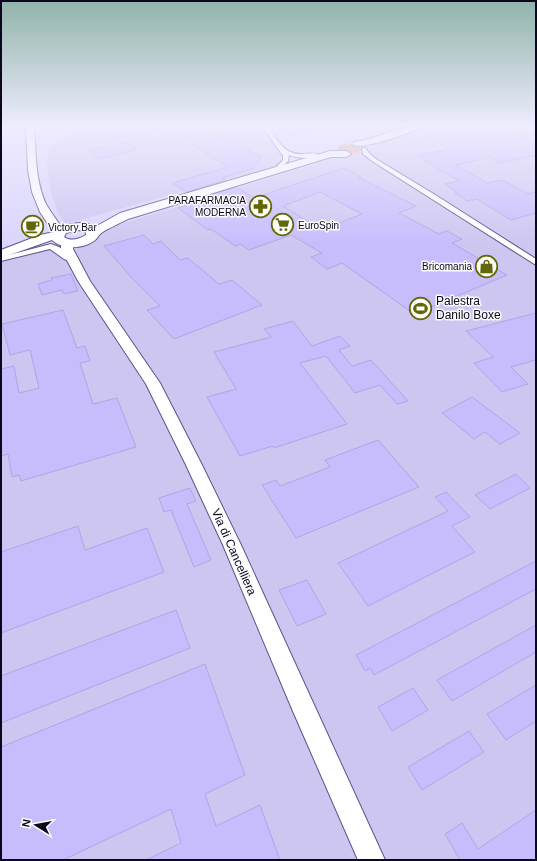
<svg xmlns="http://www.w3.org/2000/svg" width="537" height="861" viewBox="0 0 537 861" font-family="Helvetica,sans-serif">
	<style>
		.built { fill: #cdc6f1 }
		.green { fill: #e09c72 }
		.building { fill: #c7bcfc; stroke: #b1a6e4; fill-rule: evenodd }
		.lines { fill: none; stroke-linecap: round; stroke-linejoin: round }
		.street-casing { stroke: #5d528a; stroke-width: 2 }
		.secondary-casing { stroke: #5d528a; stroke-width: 2 }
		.primary-casing { stroke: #5d528a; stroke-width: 2 }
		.street { fill: #fff; fill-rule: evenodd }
		.secondary { fill: #fff; fill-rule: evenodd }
		.primary { fill: #fff; fill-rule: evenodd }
		.labels { text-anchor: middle; stroke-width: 3; stroke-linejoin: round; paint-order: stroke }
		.far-poi-label { font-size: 10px; fill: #0d071d; stroke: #fbfbfb; text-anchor: end }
		.poi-label { font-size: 12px; fill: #0d071d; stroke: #fbfbfb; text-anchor: start }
		.street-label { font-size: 12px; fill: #0d071d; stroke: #fbfbfb }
	</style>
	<rect width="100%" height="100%" fill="#dad5fc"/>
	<!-- built -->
	<path class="built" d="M 115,126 L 262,126 L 280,152 L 283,160 L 276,166 L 65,224 L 58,213 L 51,193 L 47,167 L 48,150 L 65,135 Z
		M 431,126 L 536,126 L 536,860 L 1,860 L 1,261 L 357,151 Z"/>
	<!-- green -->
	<path class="green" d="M 343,144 L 359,146 L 362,150 L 356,153 L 340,152 L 337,148 Z"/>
	<!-- building -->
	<path class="building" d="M 122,126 L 160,126 L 161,130 L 115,139 L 104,129 Z
		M 192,126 L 198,126 L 262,157 L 254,168 L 222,178 L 225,180 L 187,192 L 172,183 L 228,167 L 193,145 L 198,144 L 177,129 Z
		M 275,126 L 314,126 L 314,130 L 289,135 Z
		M 447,126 L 494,126 L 508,132 L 514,131 L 536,141 L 536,155 L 500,163 L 490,157 L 456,165 L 487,183 L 503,180 L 528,194 L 536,192 L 536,213 L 511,220 L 477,199 L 467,201 L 455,193 L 458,193 L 445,184 L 459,181 L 417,156 L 450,149 L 419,131 Z
		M 127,142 L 137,150 L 98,159 L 89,150 Z
		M 344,168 L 361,177 L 359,178 L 416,206 L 399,213 L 439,234 L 447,231 L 462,239 L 452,243 L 507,275 L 414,314 L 342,263 L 327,269 L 311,257 L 322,253 L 291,235 L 249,250 L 240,244 L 235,246 L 211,229 L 208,230 L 178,208 L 202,200 L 199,199 L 236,187 L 254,198 ZM 320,192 L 362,214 L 322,230 L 283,206 Z
		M 144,235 L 153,244 L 161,241 L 180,260 L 188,258 L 219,284 L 232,280 L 262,305 L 174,339 L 147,310 L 160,306 L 131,277 L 104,246 Z
		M 71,274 L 78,291 L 64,294 L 62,290 L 42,295 L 38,284 L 52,280 L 51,278 Z
		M 63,310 L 77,348 L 85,346 L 90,361 L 80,363 L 93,404 L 117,398 L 136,447 L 21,481 L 19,475 L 12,477 L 8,454 L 1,456 L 1,369 L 14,366 L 19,393 L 39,388 L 30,350 L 10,355 L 2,324 Z
		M 536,313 L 536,360 L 511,367 L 528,384 L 502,392 L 474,363 L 493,357 L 466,331 Z
		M 293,321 L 312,346 L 340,336 L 350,346 L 339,350 L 352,366 L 371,360 L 408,401 L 397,404 L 380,385 L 355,393 L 326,356 L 300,363 L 347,424 L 274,448 L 273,446 L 240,456 L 207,397 L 236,389 L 214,352 L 271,337 L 264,329 Z
		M 472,397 L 520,433 L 500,444 L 485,432 L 474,439 L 442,413 Z
		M 378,440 L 419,487 L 296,538 L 262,485 L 276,480 L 280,486 L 330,467 L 325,460 Z
		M 516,474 L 530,488 L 490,509 L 475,495 Z
		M 190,488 L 196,501 L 187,504 L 211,560 L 194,567 L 171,510 L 164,512 L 159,498 Z
		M 446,492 L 470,517 L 452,526 L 475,552 L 368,606 L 338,563 L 448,511 L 435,497 Z
		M 78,526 L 85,550 L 147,528 L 164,572 L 1,633 L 1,552 Z
		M 536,561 L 536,589 L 374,675 L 370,668 L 365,671 L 356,655 Z
		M 307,580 L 326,614 L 297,626 L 279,590 Z
		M 176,610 L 190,648 L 1,723 L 1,676 Z
		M 536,625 L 536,652 L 452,701 L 437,680 Z
		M 205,664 L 245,775 L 205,794 L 216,826 L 260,805 L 280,860 L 146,860 L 181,843 L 171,809 L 63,860 L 1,860 L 1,747 Z
		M 536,685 L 536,721 L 506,740 L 487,714 Z
		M 413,688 L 428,710 L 392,731 L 378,707 Z
		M 469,731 L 484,752 L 422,790 L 408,767 Z
		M 536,810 L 536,860 L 460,860 L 445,834 L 462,823 L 478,849 Z"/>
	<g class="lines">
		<defs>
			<path id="street" d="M 262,126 L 268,126 C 278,140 283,155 303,154 C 308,154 314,152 318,155 C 311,160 297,158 289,155 L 288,161 L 282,167 L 278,167 L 277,166 L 283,160 L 283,156 Z
				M 362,148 L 366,148 L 368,152 L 376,159 L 437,196 L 536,259 L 536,265 L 372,161 L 363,154 Z
				M 51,244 L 59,247 L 77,260 L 73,262 L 64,259 L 50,249 L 1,261 L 1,257 Z"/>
			<path id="secondary" d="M 26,126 L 34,126 C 36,152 35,180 46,204 C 51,213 58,221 63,230 L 65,233 L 63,235 L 55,235 L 40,212 L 32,192 L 28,170 Z
				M 67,240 L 73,243 L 73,249 L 90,281 L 160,383 L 202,465 L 241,545 L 385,860 L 358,860 L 292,709 L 223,545 L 186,465 L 146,384 L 78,281 L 61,249 L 61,243 Z"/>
			<path id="primary" d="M 410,126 L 424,126 L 422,128 C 410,132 360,152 352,144 L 354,142 L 365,140 Z
				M 330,151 L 346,151 L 351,154 L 346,157 L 331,157 L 128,219 C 119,224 108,228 100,234 C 98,236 97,239 94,241 C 82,249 63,250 52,240 L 1,258 L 1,250 L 40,235 L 54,232 L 57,228 C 70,225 82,219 95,227 L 120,213 ZM 79,230 L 86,232 L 86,235 C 79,239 71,242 64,237 L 66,233 Z"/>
		</defs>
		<!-- street casing -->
		<use href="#street" class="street-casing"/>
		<!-- secondary casing -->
		<use href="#secondary" class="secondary-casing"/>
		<!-- primary casing -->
		<use href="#primary" class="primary-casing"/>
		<!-- street -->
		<use href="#street" class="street"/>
		<!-- secondary -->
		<use href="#secondary" class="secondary"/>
		<!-- primary -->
		<use href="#primary" class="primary"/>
	</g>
	<!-- sky -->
	<linearGradient id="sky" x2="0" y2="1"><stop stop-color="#90b3a9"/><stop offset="0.51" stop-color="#eeecfe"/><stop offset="1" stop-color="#eeecfe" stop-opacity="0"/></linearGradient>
	<rect width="537" height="246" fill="url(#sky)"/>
	<!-- icons -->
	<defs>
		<symbol id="pharmacy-ring" viewBox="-11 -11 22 22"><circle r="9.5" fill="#fbfbfb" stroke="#636703" stroke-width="1.5"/><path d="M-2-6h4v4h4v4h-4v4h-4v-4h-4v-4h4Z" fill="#636703"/></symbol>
		<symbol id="supermarket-ring" viewBox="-11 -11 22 22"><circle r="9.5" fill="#fbfbfb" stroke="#636703" stroke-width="1.5"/><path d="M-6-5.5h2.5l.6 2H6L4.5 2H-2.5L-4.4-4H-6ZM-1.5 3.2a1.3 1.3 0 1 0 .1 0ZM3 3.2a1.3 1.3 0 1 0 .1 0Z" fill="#636703"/></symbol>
		<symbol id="cafe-ring" viewBox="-11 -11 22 22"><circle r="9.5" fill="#fbfbfb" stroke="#636703" stroke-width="1.5"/><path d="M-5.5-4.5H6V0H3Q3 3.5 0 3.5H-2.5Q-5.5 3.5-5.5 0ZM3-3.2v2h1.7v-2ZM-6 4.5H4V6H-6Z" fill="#636703"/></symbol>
		<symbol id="shop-ring" viewBox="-11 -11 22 22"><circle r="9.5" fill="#fbfbfb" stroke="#636703" stroke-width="1.5"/><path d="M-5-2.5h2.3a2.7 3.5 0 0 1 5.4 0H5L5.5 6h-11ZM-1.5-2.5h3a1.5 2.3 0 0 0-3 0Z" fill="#636703"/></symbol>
		<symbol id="stadium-ring" viewBox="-11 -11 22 22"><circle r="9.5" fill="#fbfbfb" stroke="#636703" stroke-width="1.5"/><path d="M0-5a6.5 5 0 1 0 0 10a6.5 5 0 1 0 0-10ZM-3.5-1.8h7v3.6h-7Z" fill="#636703"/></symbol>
	</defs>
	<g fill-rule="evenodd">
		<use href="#pharmacy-ring" x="248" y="194" width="25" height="25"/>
		<use href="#supermarket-ring" x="270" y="212" width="25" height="25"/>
		<use href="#cafe-ring" x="20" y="214" width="25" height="25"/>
		<use href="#shop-ring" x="474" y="254" width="25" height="25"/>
		<use href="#stadium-ring" x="408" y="296" width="25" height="25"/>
	</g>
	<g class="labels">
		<!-- far-poi labels -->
		<g class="far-poi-label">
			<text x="246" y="204">PARAFARMACIA<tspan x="246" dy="12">MODERNA</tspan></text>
			<text x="298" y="229" text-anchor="start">EuroSpin</text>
			<text x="48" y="231" text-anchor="start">Victory Bar</text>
			<text x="472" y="270">Bricomania</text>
		</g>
		<!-- poi labels -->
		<g class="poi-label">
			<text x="436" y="305">Palestra<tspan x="436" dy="14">Danilo Boxe</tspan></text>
		</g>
		<!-- street labels -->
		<g class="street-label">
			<text transform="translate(234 552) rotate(66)" y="4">Via di Cancelliera</text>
		</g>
	</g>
	<!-- border -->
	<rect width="537" height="861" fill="none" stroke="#0d071d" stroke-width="4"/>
	<!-- north arrow -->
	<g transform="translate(36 825) rotate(281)" stroke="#fbfbfb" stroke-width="3" paint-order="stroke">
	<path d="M0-3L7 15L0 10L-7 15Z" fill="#0d071d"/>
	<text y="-6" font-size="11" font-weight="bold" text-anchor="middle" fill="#0d071d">N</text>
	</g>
</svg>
